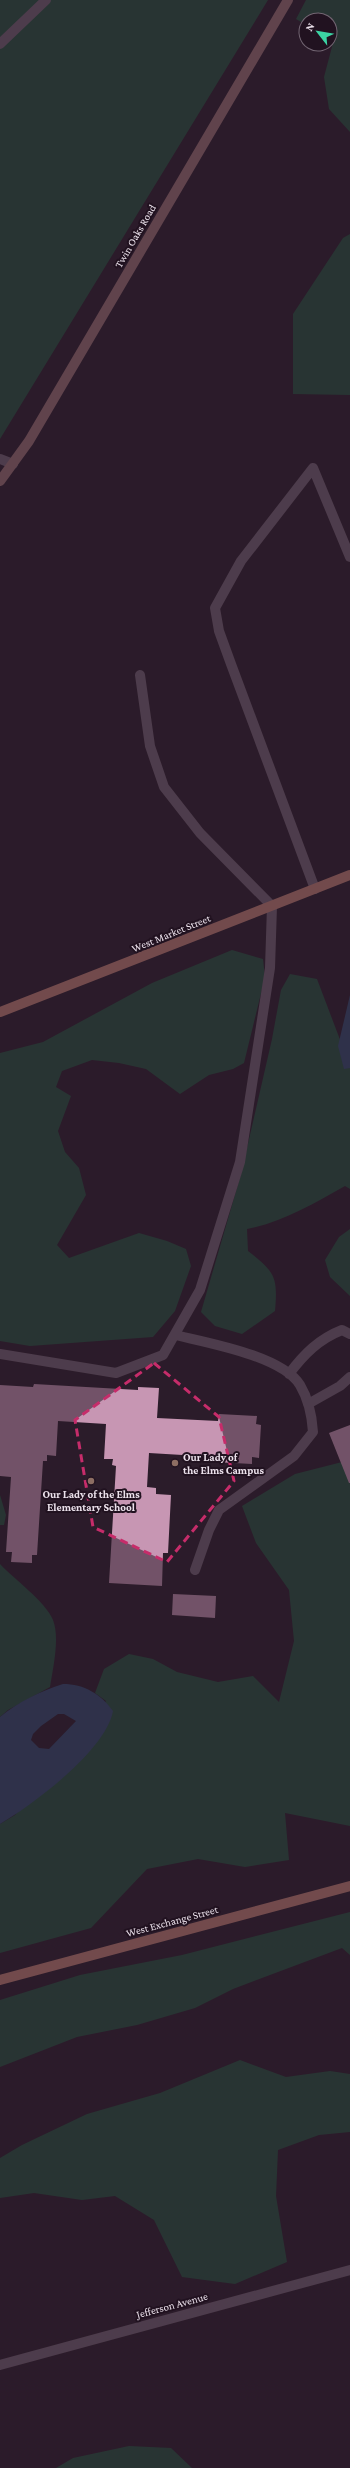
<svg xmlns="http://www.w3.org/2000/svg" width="350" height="2468" viewBox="0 0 350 2468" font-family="'Crimson Pro',serif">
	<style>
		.green { fill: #24533f }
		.water { fill: #334c72; fill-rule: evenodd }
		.building { fill: #c796b3 }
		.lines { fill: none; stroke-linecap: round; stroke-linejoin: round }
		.lane { stroke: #766475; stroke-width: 10 }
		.street { stroke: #766475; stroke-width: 10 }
		.secondary { stroke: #9f7476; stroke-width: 10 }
		.primary { stroke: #c88476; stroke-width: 10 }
		.marked { fill: none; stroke: #c62c6a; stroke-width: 3; stroke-dasharray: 8 5; stroke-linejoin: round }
		.education-dot { fill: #8d6e63; stroke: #211220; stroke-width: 1.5 }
		.labels { text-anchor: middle; stroke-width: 4; stroke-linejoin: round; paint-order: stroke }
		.street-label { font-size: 11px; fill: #ece2ec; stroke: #211220 }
		.poi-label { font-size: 11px; font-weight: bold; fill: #ece2ec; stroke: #211220; text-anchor: start }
	</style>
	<rect width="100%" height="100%" fill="#2b1c2a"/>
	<!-- green -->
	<path class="green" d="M 0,0 L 268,0 L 0,439 Z
		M 306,0 L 350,0 L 350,132 L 329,109 L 324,77 L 333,43 L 330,41 L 330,20 L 306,20 L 306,25 L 296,19 Z
		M 350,234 L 350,395 L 293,394 L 293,314 L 343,238 Z
		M 232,950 L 263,959 L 265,977 L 244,1063 L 233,1069 L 209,1075 L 180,1094 L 146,1069 L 119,1063 L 92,1060 L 62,1071 L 56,1087 L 71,1096 L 58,1131 L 65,1152 L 79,1168 L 86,1195 L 57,1245 L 69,1258 L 139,1233 L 167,1241 L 186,1249 L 191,1266 L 175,1311 L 153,1337 L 30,1346 L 0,1341 L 0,1053 L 43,1042 L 152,983 Z
		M 290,974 L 317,979 L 350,1066 L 350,1189 L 345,1186 C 313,1204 283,1222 247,1229 L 248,1251 C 275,1272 278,1277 275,1311 L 242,1334 L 215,1326 L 201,1312 L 241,1174 L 272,1039 L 281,990 Z
		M 350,1229 L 350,1296 L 330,1277 L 325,1260 L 339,1237 Z
		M 350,1460 L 350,1826 L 285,1813 L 289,1860 L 245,1867 L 198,1859 L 147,1869 L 91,1928 L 0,1953 L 0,1824 L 15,1815 L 106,1701 L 95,1693 L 104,1669 L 129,1654 L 153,1659 L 177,1672 L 218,1682 L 253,1676 L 279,1702 L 294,1641 L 289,1590 L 256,1543 L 242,1506 L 295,1474 Z
		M 0,1495 L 6,1515 L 4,1525 L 0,1525 Z
		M 0,1564 C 14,1579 46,1602 53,1620 C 60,1638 53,1668 50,1687 L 8,1710 L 0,1717 Z
		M 350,1912 L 350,1955 L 342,1948 L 233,1989 L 195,2008 L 137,2025 L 77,2037 L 0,2067 L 0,2000 L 80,1975 L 182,1955 Z
		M 240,2060 L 286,2077 L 330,2071 L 350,2074 L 350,2132 L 319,2135 L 278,2150 L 276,2196 L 287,2262 L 235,2284 L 182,2277 L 154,2220 L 115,2196 L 82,2200 L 34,2193 L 0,2198 L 0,2158 L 22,2145 L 87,2114 L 160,2093 Z
		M 129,2446 L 171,2448 L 192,2468 L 56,2468 L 73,2458 Z"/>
	<!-- water -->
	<path class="water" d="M 350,995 L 350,1068 L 344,1069 L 338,1046 Z
		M 63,1684 C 84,1684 101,1694 113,1711 C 106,1750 34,1804 0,1824 L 0,1717 C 18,1702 41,1691 63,1684 ZM 58,1714 L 64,1714 L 76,1721 L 49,1749 L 39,1748 L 31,1740 L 33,1734 L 41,1726 Z"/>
	<!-- building -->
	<path class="building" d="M 34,1384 L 138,1390 L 138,1387 L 159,1388 L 157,1418 L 218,1421 L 219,1414 L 257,1416 L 256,1424 L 261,1425 L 259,1458 L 252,1457 L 252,1464 L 216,1462 L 216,1457 L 149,1453 L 147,1487 L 156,1488 L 156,1494 L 171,1495 L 168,1553 L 163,1553 L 162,1586 L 109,1583 L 116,1466 L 112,1465 L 113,1459 L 104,1459 L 106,1424 L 58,1421 L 56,1456 L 47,1455 L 47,1461 L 43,1461 L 37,1555 L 32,1555 L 32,1563 L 11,1562 L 12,1552 L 6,1552 L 11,1477 L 0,1476 L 0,1385 L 33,1387 Z
		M 350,1425 L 350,1483 L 349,1483 L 329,1433 Z
		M 173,1594 L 216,1596 L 215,1618 L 172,1615 Z"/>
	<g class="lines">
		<!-- lane -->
		<path class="lane" d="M 0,44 L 46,0
			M 0,459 L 13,464
			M 315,889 L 231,664 L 219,631 L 215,608 L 241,561 L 313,468 L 350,557
			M 175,1335 C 208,1343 282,1356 300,1385 C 309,1400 312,1416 313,1432 L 294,1456 L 219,1510 L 209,1530 L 195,1570
			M 0,1354 L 116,1373 L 163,1355 L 200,1290 L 240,1162 L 270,968 L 272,906 L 200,833 L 164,787 L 150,746 L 140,675
			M 289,1374 C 304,1354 319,1339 342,1330 L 350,1334
			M 308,1404 L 340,1386 L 350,1377"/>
		<!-- street -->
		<path class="street" d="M 0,2365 L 350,2270"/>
		<!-- secondary -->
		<path class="secondary" d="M 0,481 L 29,441 L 288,0"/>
		<!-- primary -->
		<path class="primary" d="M 0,1012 L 350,875
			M 0,1980 L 350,1886"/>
	</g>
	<!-- marked area -->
	<path d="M0 0H350V2468H0ZM 154,1363 L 219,1417 L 234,1481 L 167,1562 L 93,1527 L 75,1420 Z" fill="#2b1c2a" fill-opacity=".55" fill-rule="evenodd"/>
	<path class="marked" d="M 154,1363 L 219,1417 L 234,1481 L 167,1562 L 93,1527 L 75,1420 Z"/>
	<!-- markers -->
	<g class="education-dot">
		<circle cx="175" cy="1463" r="4"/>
		<circle cx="91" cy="1481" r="4"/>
	</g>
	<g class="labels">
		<!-- street labels -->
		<g class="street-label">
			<text transform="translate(135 236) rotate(-60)" y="4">Twin Oaks Road</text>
			<text transform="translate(171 933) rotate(-22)" y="4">West Market Street</text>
			<text transform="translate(172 1921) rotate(-15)" y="4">West Exchange Street</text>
			<text transform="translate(172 2305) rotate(-15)" y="4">Jefferson Avenue</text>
		</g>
		<!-- poi labels -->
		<g class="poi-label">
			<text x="183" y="1461">Our Lady of<tspan x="183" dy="13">the Elms Campus</tspan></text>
			<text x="91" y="1498" text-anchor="middle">Our Lady of the Elms<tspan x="91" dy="13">Elementary School</tspan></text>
		</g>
	</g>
	<!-- north arrow -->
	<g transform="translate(318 32) rotate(301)"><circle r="19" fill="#211220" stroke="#726572"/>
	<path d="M0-3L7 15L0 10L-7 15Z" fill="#3cd4a4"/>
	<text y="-6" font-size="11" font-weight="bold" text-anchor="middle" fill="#ece2ec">N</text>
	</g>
</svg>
